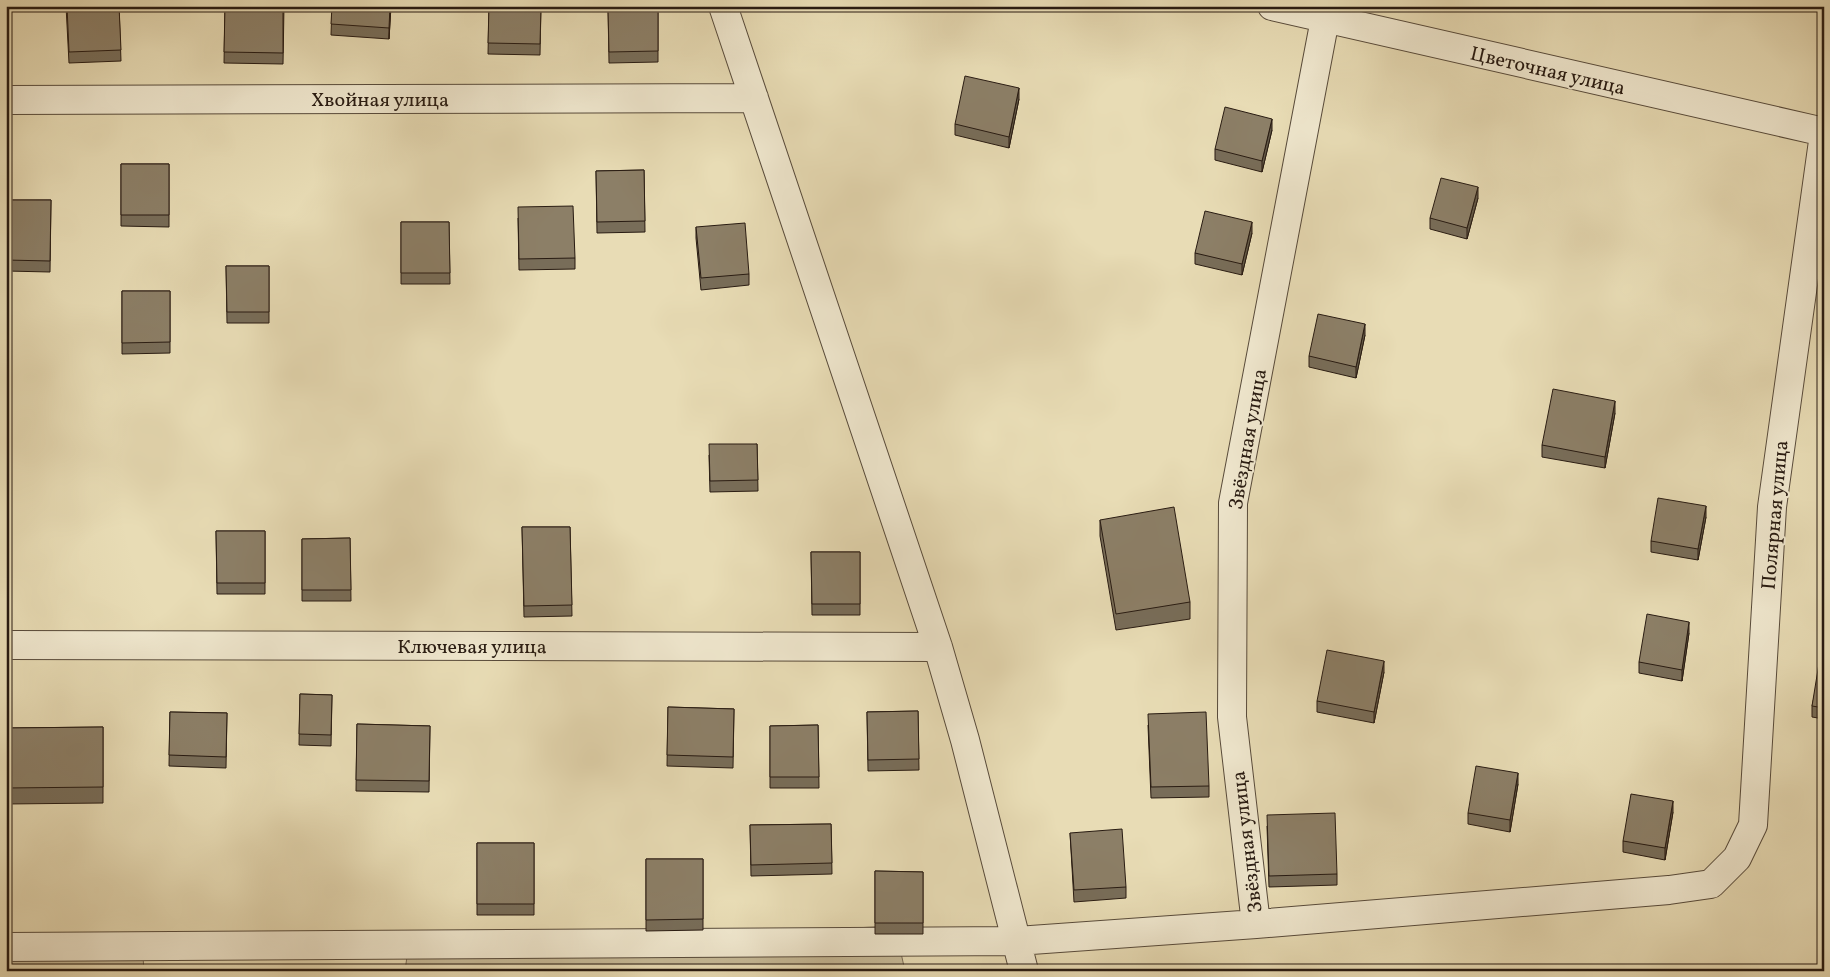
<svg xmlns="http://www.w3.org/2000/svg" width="1830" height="977" viewBox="0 0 1830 977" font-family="Vollkorn,serif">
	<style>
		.green { fill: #c7bb99; stroke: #786b56 }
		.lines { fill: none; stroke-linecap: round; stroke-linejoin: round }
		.minor-casing { stroke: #584b3b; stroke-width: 30 }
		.minor { stroke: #f0e8cf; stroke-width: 28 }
		.wall { fill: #786d59; stroke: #281b12 }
		.shaded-wall { fill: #625948; stroke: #281b12 }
		.building { fill: #8c7f67; stroke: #281b12 }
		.labels { text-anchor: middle; stroke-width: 4; stroke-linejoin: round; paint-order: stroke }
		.street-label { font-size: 20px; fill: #281b12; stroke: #f0e8cf }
	</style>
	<rect width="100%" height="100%" fill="#e8dcb5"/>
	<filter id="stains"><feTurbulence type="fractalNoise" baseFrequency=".004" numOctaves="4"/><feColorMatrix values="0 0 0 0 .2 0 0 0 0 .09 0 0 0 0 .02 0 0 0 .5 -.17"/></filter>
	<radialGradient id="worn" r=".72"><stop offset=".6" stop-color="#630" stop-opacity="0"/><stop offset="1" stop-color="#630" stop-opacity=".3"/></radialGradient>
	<!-- green -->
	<path class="green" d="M 895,926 L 905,971 L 405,971 L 408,949 Z
		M 142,943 L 144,971 L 6,971 L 6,946 Z"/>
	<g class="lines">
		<defs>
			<path id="minor" d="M 723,6 L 938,647 L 965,740 L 1024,971
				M 1272,6 L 1824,132
				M 6,100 L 754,98
				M 6,645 L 938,647
				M 1256,924 L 1232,717 L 1233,503 L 1325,19
				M 6,947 L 1017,941 L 1256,924 L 1669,890 L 1711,884 L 1737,858 L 1753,825 L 1772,507 L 1824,134"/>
		</defs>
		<!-- minor casing -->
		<use href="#minor" class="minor-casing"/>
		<!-- minor -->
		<use href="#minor" class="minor"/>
	</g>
	<!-- wall -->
	<path class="wall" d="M 66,6 L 119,6 L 121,61 L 69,63 Z
		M 225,6 L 284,6 L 283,64 L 224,63 Z
		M 332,6 L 391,6 L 389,39 L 331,35 Z
		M 489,6 L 541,6 L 540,55 L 488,54 Z
		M 658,7 L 658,62 L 609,63 L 608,8 Z
		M 1019,99 L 1009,148 L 955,135 L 955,124 Z
		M 1272,130 L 1262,172 L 1215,160 L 1215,149 Z
		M 121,164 L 169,164 L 169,227 L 121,226 Z
		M 644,170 L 645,232 L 597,233 L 596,171 Z
		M 1478,198 L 1467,239 L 1430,229 L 1430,218 Z
		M 6,200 L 51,200 L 50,272 L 6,271 Z
		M 518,218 L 575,258 L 575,269 L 519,270 Z
		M 401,222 L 449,222 L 450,284 L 401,284 Z
		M 696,227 L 749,274 L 749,285 L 701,290 L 696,238 Z
		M 1252,233 L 1242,275 L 1195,264 L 1195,253 Z
		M 226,266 L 269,266 L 269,323 L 227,323 Z
		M 122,291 L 170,291 L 170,353 L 122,354 Z
		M 1365,335 L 1356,378 L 1309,367 L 1309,356 Z
		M 1615,413 L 1605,468 L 1542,457 L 1542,445 Z
		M 757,444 L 758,491 L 710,492 L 709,455 Z
		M 1706,517 L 1698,560 L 1651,552 L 1651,541 Z
		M 1100,520 L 1190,602 L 1190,619 L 1116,630 L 1100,536 Z
		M 522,527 L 570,527 L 572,616 L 524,617 Z
		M 216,531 L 265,531 L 265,594 L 217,594 Z
		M 350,538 L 351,601 L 302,601 L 302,539 Z
		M 811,552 L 860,552 L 860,615 L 812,615 Z
		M 1689,633 L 1682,681 L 1639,673 L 1639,662 Z
		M 1824,652 L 1824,719 L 1812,717 L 1812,706 Z
		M 1384,672 L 1374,723 L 1317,712 L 1317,701 Z
		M 300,694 L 332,695 L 331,746 L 299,745 Z
		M 668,707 L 734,709 L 733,768 L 667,766 Z
		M 918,711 L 919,770 L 868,771 L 867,712 Z
		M 170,712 L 227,713 L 226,768 L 169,766 Z
		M 357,724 L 430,726 L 429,792 L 356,791 Z
		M 818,725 L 819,788 L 770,788 L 770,726 Z
		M 1148,725 L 1209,786 L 1209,797 L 1151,798 Z
		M 103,727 L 103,803 L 6,804 L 6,728 Z
		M 1518,784 L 1510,832 L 1468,824 L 1468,813 Z
		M 1824,792 L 1824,819 L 1820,818 L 1820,807 Z
		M 1673,812 L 1665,860 L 1623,852 L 1623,841 Z
		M 831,824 L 832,874 L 751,876 L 750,825 Z
		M 1267,826 L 1337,874 L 1337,885 L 1269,887 Z
		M 1070,833 L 1126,887 L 1126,898 L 1074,902 Z
		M 477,843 L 534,843 L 534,915 L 477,915 Z
		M 646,859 L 703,859 L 703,930 L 646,931 Z
		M 875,871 L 923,872 L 923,934 L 875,934 Z"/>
	<!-- shaded-wall -->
	<path class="shaded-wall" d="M 390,6 L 391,6 L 389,39 L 389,28 Z
		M 1019,88 L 1019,99 L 1009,148 L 1009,137 Z
		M 1272,119 L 1272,130 L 1262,172 L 1262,161 Z
		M 1478,187 L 1478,198 L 1467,239 L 1467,228 Z
		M 1252,222 L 1252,233 L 1242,275 L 1242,264 Z
		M 1365,324 L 1365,335 L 1356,378 L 1356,367 Z
		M 1615,401 L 1615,413 L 1605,468 L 1605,457 Z
		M 1706,506 L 1706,517 L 1698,560 L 1698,549 Z
		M 1689,622 L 1689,633 L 1682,681 L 1682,670 Z
		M 1384,661 L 1384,672 L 1374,723 L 1374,712 Z
		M 1518,773 L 1518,784 L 1510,832 L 1510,820 Z
		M 1673,801 L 1673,812 L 1665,860 L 1665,848 Z"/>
	<!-- building -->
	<path class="building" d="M 67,6 L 119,6 L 121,50 L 69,52 Z
		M 225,6 L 283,6 L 283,53 L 224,52 Z
		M 332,6 L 390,6 L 389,28 L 331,24 Z
		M 489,6 L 541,6 L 540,44 L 488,43 Z
		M 658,7 L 658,51 L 609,52 L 608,8 Z
		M 965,76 L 1019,88 L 1009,137 L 955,124 Z
		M 1225,107 L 1272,119 L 1262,161 L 1215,149 Z
		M 121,164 L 169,164 L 169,215 L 121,215 Z
		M 644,170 L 645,221 L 597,222 L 596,171 Z
		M 1441,178 L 1478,187 L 1467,228 L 1430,218 Z
		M 6,200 L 51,200 L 50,261 L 6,260 Z
		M 573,206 L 575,258 L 519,259 L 518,207 Z
		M 1205,211 L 1252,222 L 1242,264 L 1195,253 Z
		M 401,222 L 449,222 L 450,273 L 401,273 Z
		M 745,223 L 749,274 L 701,278 L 696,227 Z
		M 226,266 L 269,266 L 269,312 L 227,312 Z
		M 122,291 L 170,291 L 170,342 L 122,343 Z
		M 1318,314 L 1365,324 L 1356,367 L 1309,356 Z
		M 1553,389 L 1615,401 L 1605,457 L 1542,445 Z
		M 709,444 L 757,444 L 758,480 L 710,481 Z
		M 1658,498 L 1706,506 L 1698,549 L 1651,541 Z
		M 1174,507 L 1190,602 L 1116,614 L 1100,520 Z
		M 522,527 L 570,527 L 572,605 L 524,606 Z
		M 216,531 L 265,531 L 265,583 L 217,583 Z
		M 350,538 L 351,590 L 302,590 L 302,539 Z
		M 811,552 L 860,552 L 860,604 L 812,604 Z
		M 1647,614 L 1689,622 L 1682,670 L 1639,662 Z
		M 1327,650 L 1384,661 L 1374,712 L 1317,701 Z
		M 1821,651 L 1824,652 L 1824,708 L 1812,706 Z
		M 300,694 L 332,695 L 331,735 L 299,734 Z
		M 668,707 L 734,709 L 733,757 L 667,755 Z
		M 918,711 L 919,759 L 868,760 L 867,712 Z
		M 170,712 L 227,713 L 226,757 L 169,755 Z
		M 1206,712 L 1209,786 L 1151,787 L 1148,714 Z
		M 357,724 L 430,726 L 429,781 L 356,780 Z
		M 818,725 L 819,777 L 770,777 L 770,726 Z
		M 103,727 L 103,787 L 6,788 L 6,728 Z
		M 1476,766 L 1518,773 L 1510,820 L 1468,813 Z
		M 1824,792 L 1824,808 L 1820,807 Z
		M 1631,794 L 1673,801 L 1665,848 L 1623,841 Z
		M 1335,813 L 1337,874 L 1269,876 L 1267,815 Z
		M 831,824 L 832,863 L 751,865 L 750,825 Z
		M 1122,829 L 1126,887 L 1074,890 L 1070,833 Z
		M 477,843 L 534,843 L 534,904 L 477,904 Z
		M 646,859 L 703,859 L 703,919 L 646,920 Z
		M 875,871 L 923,872 L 923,923 L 875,923 Z"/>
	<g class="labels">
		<!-- street labels -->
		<g class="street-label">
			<text transform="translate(1548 70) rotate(13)" y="7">Цветочная улица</text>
			<text x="380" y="106">Хвойная улица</text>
			<text transform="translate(1247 439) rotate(-80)" y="7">Звёздная улица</text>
			<text transform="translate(1774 515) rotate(-85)" y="7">Полярная улица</text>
			<text x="472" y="653">Ключевая улица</text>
			<text transform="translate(1246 842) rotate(-97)" y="7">Звёздная улица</text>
		</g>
	</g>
	<!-- margin -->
	<rect width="1830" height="977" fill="none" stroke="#e8dcb5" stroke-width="25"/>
	<rect x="8" y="8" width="1815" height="962" fill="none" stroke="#281b12" stroke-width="2.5"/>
	<rect x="12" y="12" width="1805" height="952" fill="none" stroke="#281b12"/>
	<rect width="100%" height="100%" filter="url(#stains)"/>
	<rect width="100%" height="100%" fill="url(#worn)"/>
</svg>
